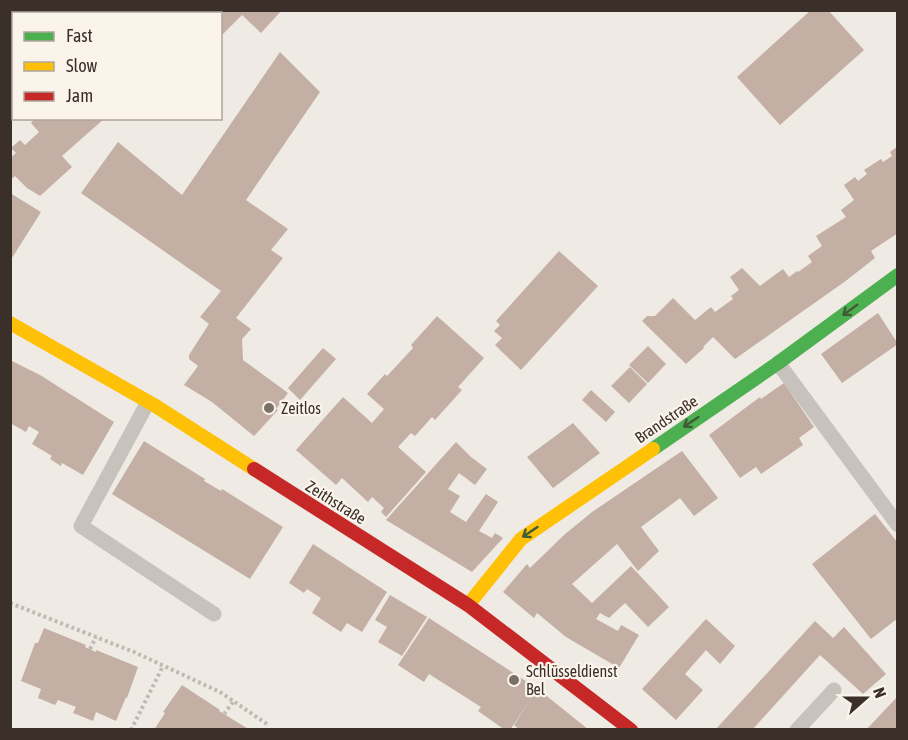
<svg xmlns="http://www.w3.org/2000/svg" width="908" height="740" viewBox="0 0 908 740" font-family="'Asap Condensed',sans-serif">
	<style>
		.building { fill: #c3afa4 }
		.lines { fill: none; stroke-linecap: round; stroke-linejoin: round }
		.path { stroke: #c1bab4; stroke-width: 4; stroke-dasharray: 3 3; stroke-linecap: butt }
		.lane { stroke: #c8c2bc; stroke-width: 15 }
		.street { stroke: #c8c2bc; stroke-width: 30 }
		.fast { stroke: #4caf50; stroke-width: 14 }
		.slow { stroke: #ffc107; stroke-width: 14 }
		.jam { stroke: #c62828; stroke-width: 14 }
		.oneway { stroke: #405c37 }
		.poi-dot { fill: #79706a; stroke: #fbf4eb; stroke-width: 2 }
		.labels { text-anchor: middle; stroke-width: 4.5; stroke-linejoin: round; paint-order: stroke }
		.poi-label { font-size: 16px; fill: #3a2f29; stroke: #fbf4eb; text-anchor: start }
		.street-label { font-size: 16px; fill: #3a2f29; stroke: #fbf4eb }
	</style>
	<rect width="100%" height="100%" fill="#efeae3"/>
	<!-- building -->
	<path class="building" d="M 10,10 L 14,12 L 14,81 L 10,83 Z
		M 186,10 L 282,10 L 261,33 L 242,15 L 220,37 L 220,14 L 183,14 Z
		M 811,10 L 828,10 L 864,50 L 780,125 L 737,77 Z
		M 280,52 L 320,92 L 246,200 L 288,229 L 271,250 L 283,258 L 236,318 L 251,329 L 242,339 L 243,360 L 288,393 L 276,409 L 278,410 L 254,436 L 212,402 L 184,385 L 198,366 L 189,359 L 189,355 L 209,324 L 200,317 L 221,291 L 81,193 L 118,142 L 182,195 Z
		M 35,118 L 105,118 L 62,156 L 72,167 L 40,196 L 27,188 L 15,176 L 10,180 L 10,158 L 16,153 L 11,148 L 20,140 L 25,145 L 39,132 L 31,123 Z
		M 898,146 L 898,233 L 871,251 L 875,258 L 847,280 L 735,359 L 713,337 L 703,347 L 704,348 L 686,364 L 642,321 L 647,316 L 655,316 L 673,298 L 695,320 L 711,307 L 715,312 L 733,299 L 731,296 L 739,290 L 730,277 L 742,268 L 760,286 L 783,269 L 789,277 L 797,271 L 798,272 L 812,262 L 808,256 L 822,246 L 816,236 L 846,217 L 841,210 L 854,200 L 844,185 L 855,177 L 858,181 L 867,174 L 864,170 L 881,159 L 883,162 L 892,156 L 890,152 Z
		M 10,193 L 41,212 L 10,261 Z
		M 559,251 L 598,286 L 521,370 L 495,345 L 502,338 L 494,331 L 500,325 L 496,321 Z
		M 878,313 L 898,344 L 842,383 L 821,354 Z
		M 437,316 L 484,358 L 458,387 L 462,390 L 435,420 L 432,417 L 415,436 L 411,433 L 398,447 L 426,472 L 386,517 L 381,512 L 384,508 L 372,497 L 368,502 L 342,478 L 336,485 L 296,450 L 343,397 L 372,423 L 384,409 L 367,394 L 385,374 L 387,376 L 413,348 L 411,345 Z
		M 648,346 L 666,364 L 648,383 L 629,365 Z
		M 323,348 L 336,359 L 300,400 L 288,388 Z
		M 10,360 L 40,375 L 114,422 L 83,475 L 62,463 L 61,466 L 50,459 L 52,456 L 32,444 L 39,432 L 29,426 L 26,432 L 10,423 Z
		M 630,367 L 647,384 L 629,403 L 611,386 Z
		M 784,383 L 814,427 L 799,438 L 803,445 L 761,474 L 756,467 L 740,478 L 709,435 L 760,397 L 761,399 Z
		M 591,390 L 615,412 L 606,422 L 582,400 Z
		M 573,423 L 600,453 L 553,488 L 527,457 Z
		M 144,441 L 205,479 L 204,481 L 221,491 L 222,489 L 283,527 L 250,579 L 112,494 Z
		M 456,442 L 471,457 L 487,469 L 475,485 L 459,473 L 448,489 L 460,496 L 450,512 L 466,522 L 486,494 L 498,502 L 479,531 L 492,538 L 495,533 L 503,538 L 472,572 L 386,520 Z
		M 682,451 L 718,498 L 694,516 L 680,498 L 641,527 L 659,551 L 638,571 L 617,544 L 572,584 L 592,603 L 631,566 L 669,607 L 648,627 L 625,603 L 609,618 L 600,613 L 596,619 L 618,631 L 621,625 L 639,635 L 619,668 L 566,637 L 537,613 L 534,618 L 503,592 L 527,564 L 530,568 L 564,535 L 592,512 Z
		M 875,514 L 898,543 L 898,618 L 871,639 L 812,564 Z
		M 313,544 L 387,592 L 362,632 L 347,623 L 341,632 L 312,613 L 321,598 L 307,589 L 304,593 L 289,583 Z
		M 390,595 L 427,617 L 402,656 L 378,642 L 387,627 L 375,620 Z
		M 429,618 L 538,689 L 589,730 L 520,730 L 514,725 L 534,694 L 510,730 L 505,730 L 478,711 L 481,707 L 429,674 L 424,682 L 398,665 Z
		M 706,619 L 735,646 L 720,664 L 706,650 L 685,674 L 703,690 L 676,720 L 642,689 Z
		M 815,621 L 833,638 L 844,627 L 886,674 L 863,694 L 820,655 L 752,730 L 715,730 Z
		M 44,628 L 86,645 L 85,647 L 96,652 L 96,650 L 138,667 L 127,698 L 126,697 L 116,721 L 96,712 L 93,721 L 73,713 L 76,707 L 58,700 L 55,705 L 38,698 L 41,689 L 21,681 L 35,643 L 38,643 Z
		M 182,685 L 220,710 L 219,711 L 250,730 L 154,730 L 165,713 L 163,712 Z
		M 898,696 L 898,730 L 866,730 Z"/>
	<g class="lines">
		<!-- path -->
		<path class="path" d="M 10,603 L 134,652 L 220,692 L 267,724
			M 90,649 L 96,637
			M 224,714 L 233,702
			M 131,730 L 163,666"/>
		<!-- lane -->
		<path class="lane" d="M 155,10 L 158,14
			M 778,363 L 898,525
			M 148,402 L 81,526 L 214,614
			M 797,730 L 834,690"/>
		<!-- street -->
		<path class="street" d="M 116,14 L 119,10
			M 10,102 L 14,99"/>
		<!-- fast -->
		<path class="fast" d="M 653,449 L 778,363 L 898,275"/>
		<!-- slow -->
		<path class="slow" d="M 10,323 L 154,405 L 254,469
			M 468,605 L 521,539 L 653,449"/>
		<!-- jam -->
		<path class="jam" d="M 254,469 L 468,605 L 631,730"/>
	</g>
	<!-- one-way arrows -->
	<defs><path id="oneway-shaft" d="M-6 0H5M1.5-3L5.5 0L1.5 3" fill="none" stroke-width="1.6" stroke-linecap="round" stroke-linejoin="round" transform="scale(1.5)"/></defs>
	<g class="oneway">
		<use href="#oneway-shaft" transform="translate(850 310) rotate(144)"/>
		<use href="#oneway-shaft" transform="translate(691 422) rotate(146)"/>
		<use href="#oneway-shaft" transform="translate(530 532) rotate(146)"/>
	</g>
	<!-- markers -->
	<g class="poi-dot">
		<circle cx="269" cy="408" r="6"/>
		<circle cx="514" cy="680" r="6"/>
	</g>
	<g class="labels">
		<!-- poi labels -->
		<g class="poi-label">
			<text x="281" y="414">Zeitlos</text>
			<text x="526" y="677">Schlüsseldienst<tspan x="526" dy="18">Bel</tspan></text>
		</g>
		<!-- street labels -->
		<g class="street-label">
			<text transform="translate(666 419) rotate(-34)" y="6">Brandstraße</text>
			<text transform="translate(336 502) rotate(32)" y="6">Zeithstraße</text>
		</g>
	</g>
	<!-- border -->
	<rect width="908" height="740" fill="none" stroke="#3a2f29" stroke-width="24"/>
	<!-- legend -->
	<rect x="12" y="12" width="210" height="108" fill="#fbf4eb" stroke="#aea59d" stroke-width="1.5"/>
	<rect x="24" y="32" width="30" height="9" fill="#4caf50" stroke="#aea59d" stroke-width="1.5"/>
	<text x="66" y="42" font-size="18" fill="#3a2f29">Fast</text>
	<rect x="24" y="62" width="30" height="9" fill="#ffc107" stroke="#aea59d" stroke-width="1.5"/>
	<text x="66" y="72" font-size="18" fill="#3a2f29">Slow</text>
	<rect x="24" y="92" width="30" height="9" fill="#c62828" stroke="#aea59d" stroke-width="1.5"/>
	<text x="66" y="102" font-size="18" fill="#3a2f29">Jam</text>
	<!-- north arrow -->
	<g transform="translate(866 698) rotate(69)" stroke="#fbf4eb" stroke-width="4.5" paint-order="stroke">
	<path d="M0-4.5L10 22L0 15L-10 22Z" fill="#3a2f29"/>
	<text y="-9" font-size="16" font-weight="bold" text-anchor="middle" fill="#3a2f29">N</text>
	</g>
</svg>
